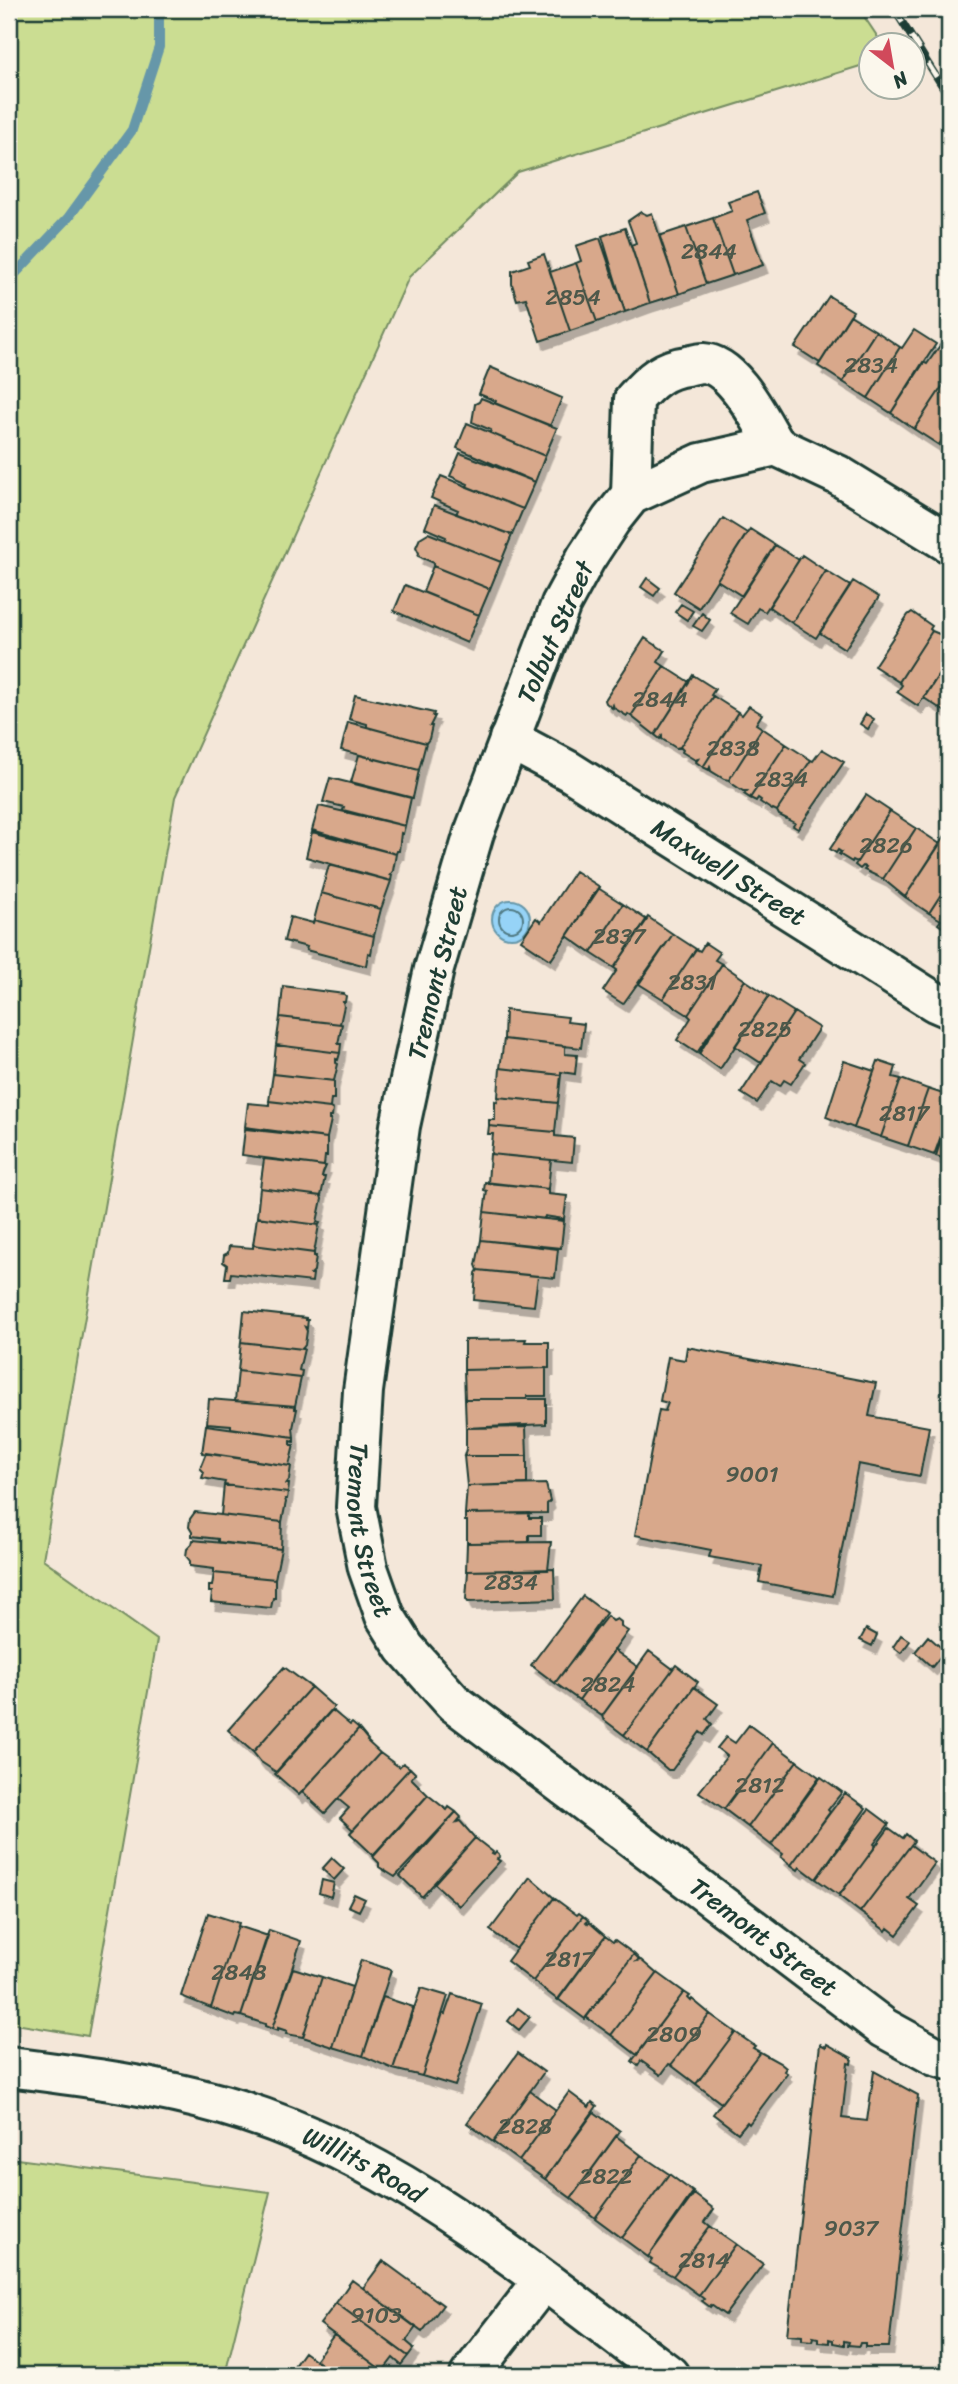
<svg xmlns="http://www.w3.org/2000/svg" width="958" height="2384" viewBox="0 0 958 2384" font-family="Sriracha,sans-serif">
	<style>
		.green { fill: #cbdd92; stroke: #758d63; stroke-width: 2 }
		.water { fill: #96d3f7; stroke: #6697a9; stroke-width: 2 }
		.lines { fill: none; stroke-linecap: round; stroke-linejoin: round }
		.shore { stroke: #4f7982; stroke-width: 2 }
		.stream { stroke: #6697a9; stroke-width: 10 }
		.building { fill: #d8a88b; stroke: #1f3d34; stroke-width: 2; filter: url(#shadow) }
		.street-casing { stroke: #1f3d34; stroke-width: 44 }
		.secondary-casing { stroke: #1f3d34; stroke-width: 44 }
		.street { stroke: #fbf7ec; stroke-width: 38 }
		.secondary { stroke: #fbf7ec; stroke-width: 38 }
		.rail-casing { stroke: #1f3d34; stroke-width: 8 }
		.rail { stroke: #fbf7ec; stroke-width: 5; stroke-dasharray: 16; stroke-linecap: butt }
		.labels { text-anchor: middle; stroke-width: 5; stroke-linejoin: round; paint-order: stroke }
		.number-label { font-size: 23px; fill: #4d584a }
		.street-label { font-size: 26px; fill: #1f3d34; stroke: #fbf7ec }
	</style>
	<defs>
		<filter id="shadow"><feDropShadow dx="4.5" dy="8" stdDeviation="0" flood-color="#0004"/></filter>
	</defs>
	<rect width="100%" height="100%" fill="#f4e7d9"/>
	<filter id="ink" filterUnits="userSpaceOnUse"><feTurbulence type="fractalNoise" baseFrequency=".0143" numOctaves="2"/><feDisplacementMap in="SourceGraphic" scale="14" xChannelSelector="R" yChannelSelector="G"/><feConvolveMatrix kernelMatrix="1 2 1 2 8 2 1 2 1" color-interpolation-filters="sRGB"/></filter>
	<g filter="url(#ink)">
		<!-- green -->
		<path class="green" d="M 9,9 L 859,9 L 883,45 L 870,46 L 870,63 L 518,172 L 409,277 L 175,797 L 43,1559 L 157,1640 L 88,2036 L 9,2023 Z
			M 9,2158 L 270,2192 L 225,2375 L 9,2375 Z"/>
		<!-- water -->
		<path class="water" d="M492 919a19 19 0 1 1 38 0a19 19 0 1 1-38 0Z"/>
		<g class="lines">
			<!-- shore -->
			<path class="shore" d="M499 919a12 12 0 1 1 24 0a12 12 0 1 1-24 0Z"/>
			<!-- stream -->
			<path class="stream" d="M 559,9 L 566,12 L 605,9
				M 9,293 L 13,276 L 68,218 L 132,130 L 159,47 L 159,9"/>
		</g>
		<!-- building -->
		<path class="building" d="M 757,192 L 765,213 L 747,220 L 763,265 L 733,275 L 713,218 L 732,211 L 728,202 Z
			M 641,212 L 647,215 L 652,213 L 679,294 L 650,303 L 631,245 L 636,243 L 628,221 Z
			M 713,218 L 733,275 L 706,284 L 686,227 Z
			M 686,227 L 706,284 L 679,294 L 659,236 Z
			M 625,228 L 650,303 L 625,312 L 602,236 Z
			M 600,238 L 625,312 L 597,322 L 576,263 L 581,261 L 576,246 Z
			M 544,254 L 570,331 L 540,341 L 526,298 L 517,300 L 512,284 L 512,271 L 530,265 L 528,260 Z
			M 576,263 L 597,322 L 570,331 L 550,272 Z
			M 829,296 L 853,311 L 820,363 L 795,347 Z
			M 850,315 L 876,331 L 843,382 L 818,366 Z
			M 914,330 L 936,344 L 891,413 L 868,398 L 900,347 L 902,348 Z
			M 876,331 L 900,347 L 868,398 L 843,382 Z
			M 941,344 L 949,350 L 949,371 L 946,377 L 948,378 L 914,429 L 891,413 L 923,362 L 927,364 Z
			M 490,367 L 562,398 L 550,426 L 495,403 L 496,401 L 479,394 Z
			M 948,378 L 949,429 L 939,445 L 914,429 Z
			M 481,398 L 557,428 L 545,456 L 490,433 L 491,430 L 472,422 L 475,404 L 479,402 Z
			M 467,423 L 545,456 L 535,482 L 457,448 Z
			M 949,429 L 949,452 L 939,445 Z
			M 460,453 L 535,482 L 523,509 L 467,487 L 468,484 L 450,476 Z
			M 441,476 L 523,509 L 512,535 L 456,514 L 458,510 L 431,498 Z
			M 434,505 L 512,535 L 501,562 L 445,540 L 446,537 L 425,528 Z
			M 723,518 L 747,533 L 699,608 L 674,592 Z
			M 750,529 L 775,545 L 742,596 L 717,580 Z
			M 428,533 L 501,562 L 490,589 L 433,566 L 434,563 L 418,556 L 419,553 L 416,547 L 420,538 Z
			M 775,545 L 799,560 L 765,612 L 758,608 L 748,624 L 730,613 Z
			M 802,555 L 826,571 L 792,623 L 769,607 Z
			M 433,566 L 490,589 L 479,615 L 423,592 Z
			M 826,571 L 850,586 L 816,638 L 792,623 Z
			M 647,578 L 660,588 L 654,596 L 641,587 Z
			M 853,581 L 879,597 L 845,649 L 820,633 Z
			M 405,585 L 479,615 L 467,643 L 394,611 Z
			M 681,604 L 693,611 L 687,620 L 675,612 Z
			M 912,612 L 932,626 L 930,629 L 932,631 L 899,682 L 874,666 L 908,615 Z
			M 702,613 L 710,620 L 702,631 L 693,626 Z
			M 932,631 L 949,638 L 949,659 L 918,706 L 897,692 L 902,685 L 899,682 Z
			M 645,638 L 665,651 L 658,662 L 664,666 L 631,716 L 628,714 L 627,716 L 614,708 L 613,705 L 612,708 L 606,703 L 605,700 Z
			M 949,659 L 949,711 L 947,713 L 924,698 Z
			M 664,666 L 689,682 L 655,735 L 631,716 Z
			M 693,675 L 715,689 L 711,695 L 713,696 L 680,747 L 676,748 L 662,739 L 662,736 L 660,739 L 655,735 Z
			M 355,695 L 434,713 L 433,716 L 435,716 L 430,726 L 432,726 L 429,739 L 426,743 L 367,727 L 367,724 L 349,719 Z
			M 713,696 L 738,712 L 703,767 L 696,762 L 698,759 L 695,760 L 682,752 L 683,750 L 680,747 Z
			M 749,706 L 762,714 L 756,724 L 762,728 L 729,780 L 724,779 L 711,771 L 710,767 L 709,770 L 703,767 L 738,712 L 742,715 Z
			M 866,714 L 874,719 L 868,729 L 860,724 Z
			M 348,722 L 426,743 L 419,770 L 341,750 Z
			M 762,728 L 786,744 L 750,798 L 744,794 L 747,791 L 743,791 L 731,783 L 729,780 Z
			M 786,744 L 811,760 L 777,811 L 773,809 L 772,810 L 760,802 L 761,800 L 758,798 L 756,801 L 750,798 Z
			M 822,749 L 844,762 L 798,829 L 793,826 L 795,823 L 779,815 L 777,811 L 811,760 L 813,761 Z
			M 359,755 L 419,770 L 413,798 L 351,782 Z
			M 330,778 L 411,798 L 405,826 L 343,810 L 344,807 L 323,802 Z
			M 866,795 L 890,811 L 857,862 L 853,860 L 852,862 L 839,854 L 841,852 L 838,850 L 836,853 L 830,849 Z
			M 319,806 L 405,826 L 403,834 L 401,833 L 399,851 L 397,851 L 396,854 L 312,830 Z
			M 890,811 L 916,828 L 883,879 L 864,870 L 866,868 L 863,866 L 860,869 L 855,865 Z
			M 916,828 L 940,844 L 905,897 L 883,879 Z
			M 948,831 L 949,882 L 929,913 L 905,897 Z
			M 312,832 L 396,854 L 393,871 L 390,875 L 392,875 L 391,881 L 306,857 Z
			M 329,865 L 391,881 L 381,909 L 321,893 Z
			M 575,871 L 600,887 L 551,960 L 521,940 L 536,918 L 541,922 Z
			M 949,882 L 949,932 L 938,924 L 941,920 L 929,913 Z
			M 598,888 L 623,904 L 591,953 L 567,936 Z
			M 321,893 L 381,909 L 374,936 L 314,920 Z
			M 623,904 L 647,920 L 614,968 L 591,953 Z
			M 290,917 L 313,923 L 314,920 L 374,936 L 371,954 L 368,953 L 366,966 L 306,950 L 307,947 L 284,941 Z
			M 648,917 L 673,934 L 623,1004 L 603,991 L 617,970 L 614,968 Z
			M 673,934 L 696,949 L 663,999 L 639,984 Z
			M 705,943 L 720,953 L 715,960 L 722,964 L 688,1015 L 663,999 L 696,949 L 700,951 Z
			M 722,964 L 745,980 L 697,1053 L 677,1040 L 691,1018 L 688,1015 Z
			M 745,980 L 769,996 L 720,1069 L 699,1054 Z
			M 283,986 L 344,994 L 346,996 L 345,1002 L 343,1002 L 344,1006 L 340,1024 L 280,1017 Z
			M 769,996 L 794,1012 L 761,1063 L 735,1046 Z
			M 505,1010 L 568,1017 L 567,1022 L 584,1024 L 581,1048 L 504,1039 Z
			M 794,1012 L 819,1028 L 799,1059 L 805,1063 L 791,1084 L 784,1080 L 780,1086 L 772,1081 L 757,1103 L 741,1093 Z
			M 280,1017 L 342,1024 L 338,1044 L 341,1044 L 340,1053 L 276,1045 Z
			M 504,1039 L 565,1046 L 565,1054 L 577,1055 L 575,1074 L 561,1072 L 561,1075 L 500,1068 Z
			M 276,1045 L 340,1053 L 338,1060 L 336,1059 L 336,1063 L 338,1064 L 334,1081 L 273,1074 Z
			M 844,1061 L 874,1071 L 854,1128 L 826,1117 Z
			M 878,1061 L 896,1067 L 893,1077 L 901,1079 L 881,1137 L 854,1128 Z
			M 500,1068 L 561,1075 L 558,1103 L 498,1097 Z
			M 273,1074 L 334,1081 L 334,1099 L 331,1099 L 330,1108 L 269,1101 Z
			M 901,1079 L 928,1089 L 908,1146 L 881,1137 Z
			M 928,1089 L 949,1096 L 949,1114 L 934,1155 L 908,1146 Z
			M 498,1097 L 558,1103 L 555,1132 L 489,1126 L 489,1120 L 495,1120 L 495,1101 L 497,1102 Z
			M 269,1101 L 330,1108 L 333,1110 L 332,1117 L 329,1117 L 329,1120 L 331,1120 L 327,1138 L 245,1127 L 248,1103 L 269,1105 Z
			M 949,1116 L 949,1160 L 936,1156 Z
			M 489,1126 L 555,1132 L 555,1136 L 574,1138 L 572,1162 L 491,1154 L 493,1134 L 488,1134 Z
			M 245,1129 L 327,1138 L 327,1156 L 325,1156 L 324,1166 L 242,1155 Z
			M 490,1154 L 551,1160 L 548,1189 L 488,1183 Z
			M 264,1159 L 326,1166 L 323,1173 L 322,1177 L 325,1177 L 321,1196 L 260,1188 Z
			M 485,1182 L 548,1189 L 548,1194 L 567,1196 L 564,1219 L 545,1216 L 544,1219 L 484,1212 L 487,1191 L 484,1190 Z
			M 260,1188 L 321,1196 L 322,1199 L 317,1222 L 320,1223 L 319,1225 L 257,1217 Z
			M 484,1212 L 564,1221 L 561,1248 L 481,1240 Z
			M 257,1217 L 319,1225 L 314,1253 L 253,1245 Z
			M 481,1240 L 558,1249 L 555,1278 L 478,1270 L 476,1265 Z
			M 253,1245 L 314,1253 L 314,1256 L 316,1256 L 314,1271 L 311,1274 L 313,1274 L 312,1282 L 231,1273 L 230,1278 L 225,1278 L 227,1265 L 223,1262 L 224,1255 L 228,1253 L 229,1246 L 253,1248 Z
			M 478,1270 L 538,1276 L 534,1306 L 474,1300 L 476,1273 Z
			M 244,1311 L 306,1318 L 306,1320 L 308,1320 L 307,1328 L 305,1327 L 307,1331 L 305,1345 L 302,1349 L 241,1342 Z
			M 526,1339 L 525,1342 L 549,1342 L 549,1368 L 464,1370 L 464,1340 Z
			M 241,1342 L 304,1349 L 299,1370 L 302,1371 L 301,1378 L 238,1371 Z
			M 687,1347 L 876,1383 L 869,1416 L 929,1427 L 920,1476 L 858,1464 L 833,1596 L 759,1582 L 762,1566 L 709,1557 L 711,1550 L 635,1535 L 659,1410 L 665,1411 L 668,1403 L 660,1401 L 668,1357 L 685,1360 Z
			M 546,1368 L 546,1396 L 527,1396 L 527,1399 L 465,1399 L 464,1370 Z
			M 238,1371 L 301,1378 L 295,1406 L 235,1401 Z
			M 209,1399 L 295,1406 L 295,1409 L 297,1409 L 293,1428 L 294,1437 L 231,1428 L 231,1425 L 207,1423 Z
			M 465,1399 L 546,1399 L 546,1424 L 466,1428 Z
			M 206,1425 L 294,1437 L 294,1442 L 291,1441 L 291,1445 L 294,1445 L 289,1466 L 202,1453 Z
			M 526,1427 L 527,1456 L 464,1456 L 466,1449 L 466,1428 Z
			M 206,1453 L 291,1466 L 289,1480 L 286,1484 L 289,1484 L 288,1493 L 224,1485 L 225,1482 L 202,1478 L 204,1472 L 200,1468 Z
			M 464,1456 L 527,1456 L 527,1484 L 467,1486 Z
			M 546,1484 L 550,1501 L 547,1504 L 547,1513 L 465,1514 L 467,1486 Z
			M 224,1485 L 288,1493 L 287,1499 L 285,1499 L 286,1502 L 282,1522 L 221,1515 Z
			M 195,1512 L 282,1522 L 281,1549 L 218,1542 L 218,1539 L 192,1536 L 192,1532 L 189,1527 L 190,1519 Z
			M 529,1513 L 529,1518 L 541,1518 L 541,1535 L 529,1535 L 529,1542 L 467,1543 L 467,1521 L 465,1521 L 465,1514 Z
			M 193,1540 L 281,1549 L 275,1579 L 214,1573 L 214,1569 L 190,1566 L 190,1561 L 186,1556 L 187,1549 L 192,1544 Z
			M 551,1542 L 548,1570 L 466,1571 L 467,1543 Z
			M 554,1569 L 555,1599 L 468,1602 L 466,1599 L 468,1571 Z
			M 214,1573 L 275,1579 L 275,1598 L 273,1598 L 271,1608 L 211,1602 L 212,1592 L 209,1592 L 209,1586 L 212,1586 Z
			M 583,1596 L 606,1613 L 555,1683 L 531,1665 Z
			M 607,1616 L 613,1621 L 617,1619 L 621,1622 L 621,1627 L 628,1631 L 579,1700 L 555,1683 Z
			M 866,1629 L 877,1635 L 872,1646 L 860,1640 Z
			M 901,1635 L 910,1641 L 901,1653 L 893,1647 Z
			M 928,1636 L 945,1651 L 932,1667 L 915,1652 Z
			M 614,1650 L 638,1667 L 602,1716 L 579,1700 Z
			M 649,1651 L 673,1669 L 624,1735 L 603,1719 L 602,1716 Z
			M 676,1665 L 698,1682 L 647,1752 L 624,1735 Z
			M 284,1667 L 311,1687 L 253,1752 L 228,1730 Z
			M 311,1687 L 334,1707 L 276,1772 L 261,1762 L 253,1752 Z
			M 694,1687 L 718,1704 L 707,1719 L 712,1724 L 704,1735 L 700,1732 L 672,1770 L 668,1770 L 647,1752 Z
			M 332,1710 L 350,1725 L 352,1723 L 359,1729 L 299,1795 L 275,1774 Z
			M 749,1725 L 773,1743 L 724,1809 L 699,1792 L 727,1756 L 717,1748 L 726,1737 L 735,1743 Z
			M 359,1729 L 368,1740 L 367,1741 L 380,1753 L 325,1813 L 302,1792 Z
			M 773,1743 L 797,1761 L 748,1827 L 724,1809 Z
			M 380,1753 L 399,1767 L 403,1763 L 410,1768 L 353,1830 L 340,1818 L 349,1808 L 338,1799 Z
			M 797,1761 L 819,1777 L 771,1845 L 748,1827 Z
			M 410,1768 L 416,1774 L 411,1778 L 428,1795 L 373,1855 L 350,1833 Z
			M 821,1777 L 842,1792 L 828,1810 L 830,1812 L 791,1865 L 781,1857 L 783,1854 L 771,1845 Z
			M 845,1793 L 866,1808 L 816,1879 L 800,1867 L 798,1870 L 791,1865 Z
			M 428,1795 L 447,1810 L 449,1807 L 456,1812 L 395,1877 L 379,1867 L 379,1863 L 373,1857 Z
			M 869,1809 L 889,1824 L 874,1844 L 876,1846 L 839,1895 L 816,1879 Z
			M 456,1812 L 461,1817 L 457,1822 L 460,1821 L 475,1838 L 422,1897 L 400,1876 Z
			M 889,1828 L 903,1838 L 906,1834 L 914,1841 L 860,1912 L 839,1896 Z
			M 475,1838 L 493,1852 L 492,1854 L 494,1855 L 496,1852 L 500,1856 L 497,1859 L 500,1861 L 459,1906 L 434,1883 Z
			M 911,1845 L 935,1863 L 909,1899 L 919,1906 L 897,1935 L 888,1928 L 886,1931 L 860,1912 Z
			M 332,1858 L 344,1869 L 334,1880 L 322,1869 Z
			M 530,1877 L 554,1898 L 516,1949 L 490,1930 Z
			M 322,1880 L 334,1883 L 331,1897 L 319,1893 Z
			M 354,1894 L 365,1899 L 359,1911 L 348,1906 Z
			M 554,1898 L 577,1915 L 579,1913 L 583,1916 L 533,1981 L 507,1961 Z
			M 208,1913 L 239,1923 L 211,2008 L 181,1996 Z
			M 583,1916 L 588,1920 L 586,1922 L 588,1924 L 589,1922 L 605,1936 L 558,2000 L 533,1981 Z
			M 238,1926 L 268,1936 L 241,2016 L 236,2015 L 235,2017 L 211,2008 Z
			M 269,1930 L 301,1941 L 272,2029 L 265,2026 L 265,2024 L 241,2016 Z
			M 605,1936 L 613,1942 L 615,1940 L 634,1954 L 585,2019 L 558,1999 Z
			M 634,1954 L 639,1959 L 637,1961 L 641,1960 L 657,1974 L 611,2035 L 586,2017 Z
			M 361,1960 L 391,1970 L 363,2056 L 333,2047 Z
			M 293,1968 L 322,1977 L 303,2037 L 286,2034 L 287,2031 L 278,2028 L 278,2031 L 272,2029 Z
			M 658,1973 L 684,1992 L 637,2055 L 611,2035 Z
			M 322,1977 L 352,1987 L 333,2047 L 303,2037 Z
			M 421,1988 L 448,1996 L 422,2076 L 393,2069 Z
			M 684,1992 L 690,1996 L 688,1998 L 691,2001 L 692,1999 L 710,2014 L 671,2065 L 669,2064 L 661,2075 L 641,2061 L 638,2066 L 632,2061 Z
			M 452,1994 L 482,2004 L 455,2086 L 422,2076 L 443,2013 L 445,2014 Z
			M 383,1997 L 413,2007 L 393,2069 L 363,2056 Z
			M 518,2008 L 530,2017 L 519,2030 L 508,2021 Z
			M 710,2014 L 735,2032 L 696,2084 L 671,2065 Z
			M 735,2032 L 755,2046 L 753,2048 L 760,2052 L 721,2103 L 696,2084 Z
			M 820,2044 L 826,2047 L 827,2044 L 852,2058 L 851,2064 L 848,2063 L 842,2118 L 867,2121 L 874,2071 L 918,2095 L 889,2347 L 865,2347 L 865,2343 L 860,2343 L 859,2346 L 848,2345 L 849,2342 L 844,2341 L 844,2345 L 833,2343 L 833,2340 L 829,2339 L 829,2343 L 818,2342 L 818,2338 L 813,2337 L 812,2341 L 802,2340 L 802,2336 L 787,2335 Z
			M 760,2052 L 780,2063 L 786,2068 L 784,2071 L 787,2073 L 749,2124 L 747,2122 L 738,2133 L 713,2114 Z
			M 518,2053 L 544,2072 L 493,2142 L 467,2123 Z
			M 530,2091 L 556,2110 L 519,2161 L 493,2142 Z
			M 569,2092 L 589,2107 L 592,2102 L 597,2106 L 545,2179 L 519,2161 Z
			M 594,2112 L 620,2131 L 571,2198 L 545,2179 Z
			M 616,2136 L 641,2155 L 595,2218 L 571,2198 Z
			M 641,2155 L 669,2174 L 622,2238 L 595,2218 Z
			M 669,2174 L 693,2192 L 648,2257 L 622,2238 Z
			M 694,2194 L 714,2209 L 705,2222 L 710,2226 L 673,2276 L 650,2263 L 652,2260 L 648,2257 Z
			M 710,2226 L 736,2244 L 699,2295 L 673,2276 Z
			M 736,2244 L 763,2264 L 725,2315 L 711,2305 L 710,2307 L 702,2301 L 704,2299 L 699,2295 Z
			M 383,2261 L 443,2305 L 422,2332 L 363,2288 Z
			M 352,2280 L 416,2327 L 406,2341 L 414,2348 L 408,2356 L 336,2303 Z
			M 336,2303 L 408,2356 L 401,2365 L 393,2358 L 383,2371 L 320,2324 Z
			M 334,2335 L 383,2371 L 380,2375 L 336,2375 L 315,2360 Z
			M 304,2352 L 315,2360 L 336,2375 L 299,2375 L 291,2370 Z
			M 949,2363 L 949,2375 L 919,2375 Z"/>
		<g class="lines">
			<defs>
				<g id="street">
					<path d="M 631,495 L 634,399 C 650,381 663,369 687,366 C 692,365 698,363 703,363 C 735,365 761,422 776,446"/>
					<path id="s1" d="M 949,543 L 838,475 L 776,446 L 701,463 L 631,495 L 611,520 L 586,558 L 561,604 L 474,833 L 434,969 L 400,1126 L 363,1391 L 356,1507 L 368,1568 L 385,1616 L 405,1648 L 453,1702 L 884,2028 L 935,2056 L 949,2060"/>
					<path id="s2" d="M 509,739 L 569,771 L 935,1002 L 949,1008"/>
					<path d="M 470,2375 L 543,2281"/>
				</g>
				<g id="secondary">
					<path id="s3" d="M 9,2067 C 80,2076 154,2085 223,2105 C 393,2153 530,2271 669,2375"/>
				</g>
			</defs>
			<!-- street casing -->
			<use href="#street" class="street-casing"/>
			<!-- secondary casing -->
			<use href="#secondary" class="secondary-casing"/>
			<!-- street -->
			<use href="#street" class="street"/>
			<!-- secondary -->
			<use href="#secondary" class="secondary"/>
			<defs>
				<path id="rail" d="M 894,9 L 949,97"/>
			</defs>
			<!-- rail casing -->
			<use href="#rail" class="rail-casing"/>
			<!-- rail -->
			<use href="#rail" class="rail"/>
		</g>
	</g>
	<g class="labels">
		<!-- number labels -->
		<g class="number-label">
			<text x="709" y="259">2844</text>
			<text x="573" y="305">2854</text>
			<text x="871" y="373">2834</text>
			<text x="660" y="707">2844</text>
			<text x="733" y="756">2838</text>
			<text x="781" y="787">2834</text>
			<text x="886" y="853">2826</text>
			<text x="619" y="944">2837</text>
			<text x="692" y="990">2831</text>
			<text x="765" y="1037">2825</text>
			<text x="904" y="1121">2817</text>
			<text x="752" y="1482">9001</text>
			<text x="511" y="1590">2834</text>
			<text x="608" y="1692">2824</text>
			<text x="760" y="1793">2812</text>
			<text x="569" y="1967">2817</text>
			<text x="239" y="1980">2848</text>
			<text x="674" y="2042">2809</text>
			<text x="525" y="2134">2828</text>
			<text x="606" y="2184">2822</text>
			<text x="851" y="2236">9037</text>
			<text x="704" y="2268">2814</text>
			<text x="376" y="2323">9103</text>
		</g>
		<!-- street labels -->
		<g class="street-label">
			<text transform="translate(555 632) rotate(-66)" y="9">Tolbut Street</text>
			<text dy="9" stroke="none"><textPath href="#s2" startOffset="257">Maxwell Street</textPath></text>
			<text transform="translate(437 973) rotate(-76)" y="9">Tremont Street</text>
			<text dy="9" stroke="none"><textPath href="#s1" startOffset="1438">Tremont Street</textPath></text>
			<text dy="9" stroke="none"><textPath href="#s1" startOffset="2026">Tremont Street</textPath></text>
			<text dy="9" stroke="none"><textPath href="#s3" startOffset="371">Willits Road</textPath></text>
		</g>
	</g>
	<!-- margin -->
	<rect width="958" height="2384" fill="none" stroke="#fbf7ec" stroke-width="35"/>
	<rect x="18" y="18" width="923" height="2349" fill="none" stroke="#1f3d34" stroke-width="2.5" filter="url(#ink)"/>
	<!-- north arrow -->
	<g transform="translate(892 66) rotate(149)"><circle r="33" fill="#fbf7ec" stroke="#a3ada2" stroke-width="2"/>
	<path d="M0-5L12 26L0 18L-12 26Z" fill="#d1495b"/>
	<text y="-10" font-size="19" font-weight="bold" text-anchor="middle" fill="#1f3d34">N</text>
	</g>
</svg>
